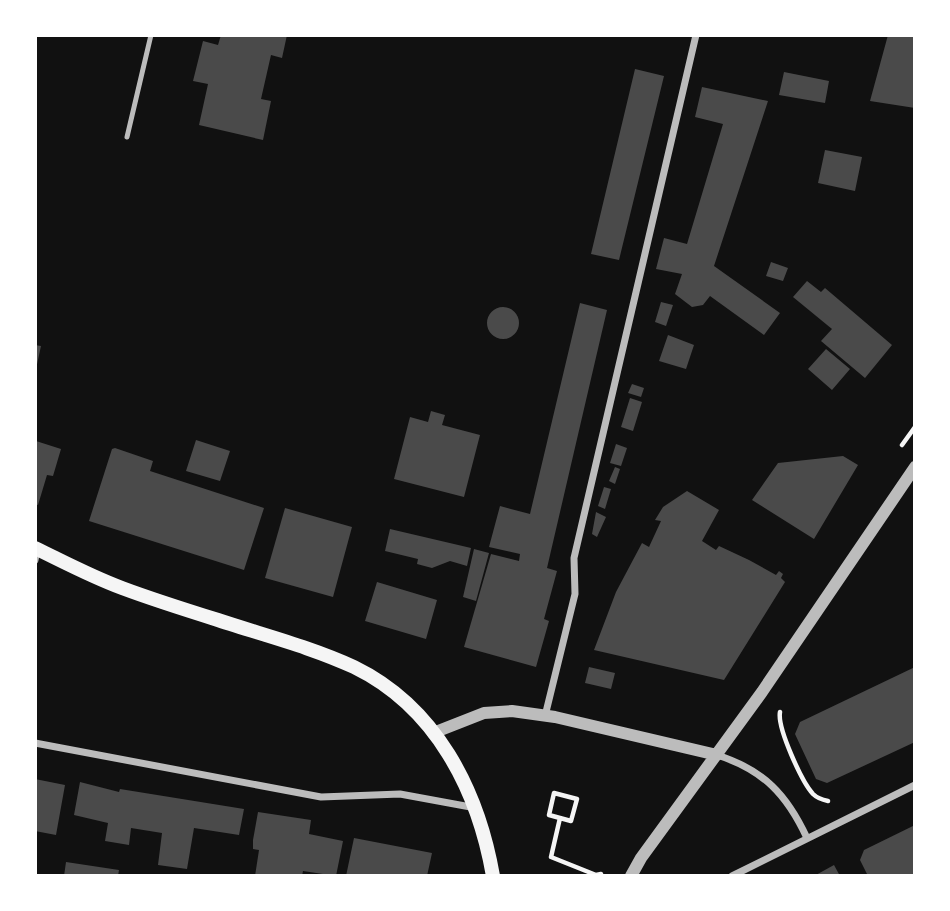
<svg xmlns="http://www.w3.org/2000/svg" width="950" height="911" viewBox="0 0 950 911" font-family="'Titillium Web',sans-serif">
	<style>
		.building { fill: #4a4a4a }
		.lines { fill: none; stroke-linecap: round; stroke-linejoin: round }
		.path { stroke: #f5f5f5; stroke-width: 4.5 }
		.service { stroke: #bcbcbc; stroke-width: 5 }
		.minor { stroke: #bcbcbc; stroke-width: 7 }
		.tertiary { stroke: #bcbcbc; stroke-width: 12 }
		.secondary { stroke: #f5f5f5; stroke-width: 14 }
	</style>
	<rect width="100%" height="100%" fill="#111"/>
	<!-- building -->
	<path class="building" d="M 221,35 L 287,35 L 282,58 L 271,55 L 261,99 L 271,101 L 263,140 L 199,125 L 208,84 L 193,81 L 203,41 L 218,45 Z
		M 888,35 L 915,35 L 915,108 L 870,101 Z
		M 635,69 L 664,76 L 619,260 L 591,254 Z
		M 784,72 L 829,81 L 825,103 L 779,95 Z
		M 702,87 L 768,101 L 714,266 L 780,313 L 764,335 L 710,296 L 703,305 L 692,307 L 675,294 L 682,274 L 656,269 L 664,238 L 687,244 L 723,124 L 695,117 Z
		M 825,150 L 862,157 L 855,191 L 818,183 Z
		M 771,262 L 788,268 L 783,281 L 766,276 Z
		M 807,281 L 821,292 L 825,288 L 892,345 L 865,378 L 821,341 L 832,329 L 793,297 Z
		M 661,302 L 673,305 L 666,326 L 655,322 Z
		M 580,303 L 607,310 L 547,568 L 557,571 L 544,619 L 549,621 L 536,667 L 464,647 L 491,554 L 519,561 L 520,554 L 489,547 L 500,506 L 530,514 Z
		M487 323a16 16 0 1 1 32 0a16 16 0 1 1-32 0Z
		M 668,335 L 694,345 L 686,369 L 659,361 Z
		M 35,345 L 41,346 L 36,369 L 35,369 Z
		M 826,349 L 850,369 L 832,390 L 808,369 Z
		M 632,384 L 644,388 L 641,397 L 628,393 Z
		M 630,398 L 642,402 L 633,431 L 621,427 Z
		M 431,411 L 445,415 L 442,425 L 480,435 L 464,497 L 394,479 L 410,417 L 428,422 Z
		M 196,440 L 230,451 L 220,481 L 186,471 Z
		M 36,441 L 61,449 L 53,476 L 47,475 L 38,505 L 35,504 Z
		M 616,444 L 627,448 L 621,466 L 610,463 Z
		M 115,448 L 153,461 L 150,471 L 264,508 L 244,570 L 89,521 L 112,449 Z
		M 843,456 L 858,465 L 814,539 L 752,500 L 778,463 Z
		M 615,467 L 620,469 L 615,484 L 609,481 Z
		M 604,487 L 611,489 L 605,509 L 598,506 Z
		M 687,491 L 719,510 L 702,541 L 716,550 L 719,546 L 749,560 L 776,575 L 779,571 L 783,574 L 781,578 L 785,582 L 724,680 L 594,650 L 616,592 L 642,543 L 649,547 L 661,521 L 655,520 L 663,507 Z
		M 285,508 L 352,527 L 333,597 L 265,578 Z
		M 596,512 L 606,517 L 597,537 L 592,534 Z
		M 390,529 L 471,548 L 467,566 L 450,561 L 432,568 L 417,564 L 418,559 L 385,551 Z
		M 474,549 L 489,553 L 476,601 L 463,597 Z
		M 377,582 L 437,600 L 426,639 L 365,621 Z
		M 589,667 L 615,673 L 611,689 L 585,683 Z
		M 915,667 L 915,742 L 827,783 L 816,779 L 795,734 L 800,722 Z
		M 35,779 L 65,785 L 56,835 L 35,831 Z
		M 80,782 L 119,792 L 120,789 L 244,809 L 239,835 L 194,828 L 187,869 L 158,865 L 162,833 L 131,828 L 129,845 L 105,841 L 108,823 L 74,815 Z
		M 258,812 L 311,820 L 309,834 L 343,841 L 336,876 L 303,871 L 302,876 L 255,876 L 259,850 L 253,849 L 253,840 Z
		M 915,825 L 915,876 L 868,876 L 860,860 L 864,850 Z
		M 354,838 L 432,853 L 427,876 L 346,876 Z
		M 66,862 L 119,870 L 118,876 L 64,876 Z
		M 834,865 L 840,876 L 814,876 Z"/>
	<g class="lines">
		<!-- path -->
		<path class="path" d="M 902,445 L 915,427
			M 780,712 C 777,728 802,782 813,794 C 817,798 823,800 828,801
			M 554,793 L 577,799 L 571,821 L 549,815 Z
			M 560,818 L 551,857 L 596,875 L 601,874"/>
		<!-- service -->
		<path class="service" d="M 127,137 L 151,35"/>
		<!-- minor -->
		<path class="minor" d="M 35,560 L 37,549
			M 545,716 L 575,594 L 574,558 L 696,35
			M 35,743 L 321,797 L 400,794 L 476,808
			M 717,755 C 764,770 787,795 807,838
			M 732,876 L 915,785"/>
		<!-- tertiary -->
		<path class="tertiary" d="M 433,733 L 484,713 L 512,711 L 555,717 L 717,755
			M 631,876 L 641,858 L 762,692 L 915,467"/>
		<!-- secondary -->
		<path class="secondary" d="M 35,548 C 64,562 92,577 122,588 C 154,600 186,610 218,620 C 263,635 311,647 354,667 C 436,707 478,790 493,876"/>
	</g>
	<!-- border -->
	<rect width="950" height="911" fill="none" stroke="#ffffff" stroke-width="74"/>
</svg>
